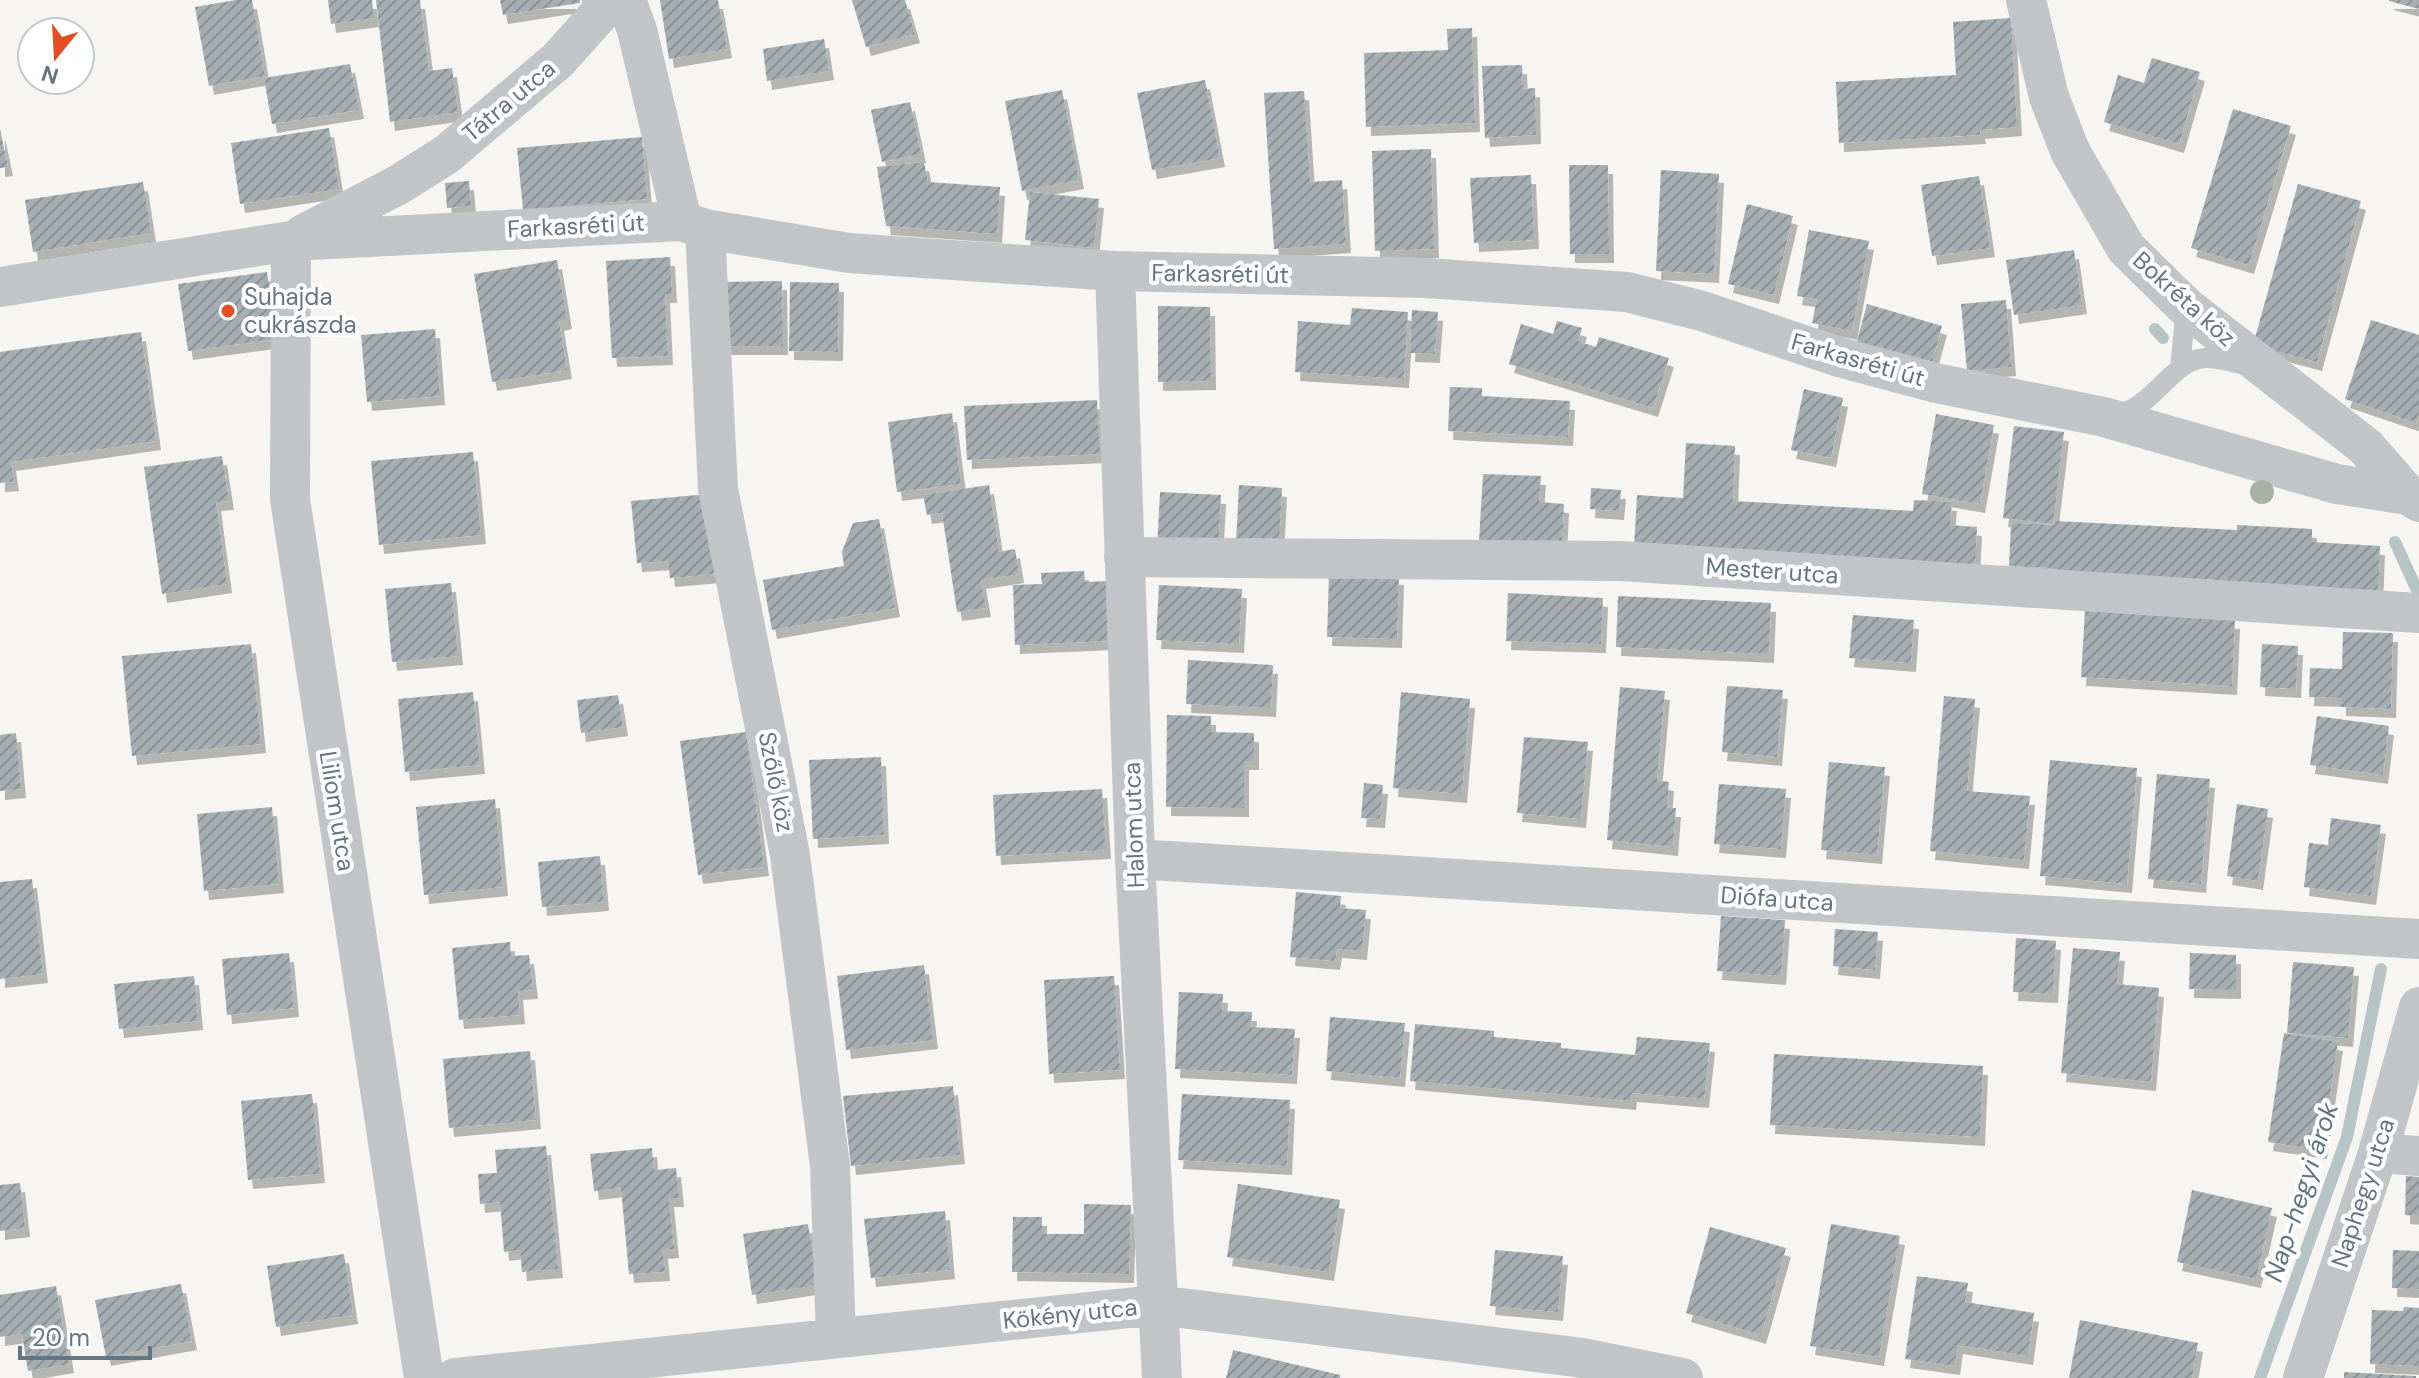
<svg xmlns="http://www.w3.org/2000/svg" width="2419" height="1378" viewBox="0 0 2419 1378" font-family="'DM Sans',sans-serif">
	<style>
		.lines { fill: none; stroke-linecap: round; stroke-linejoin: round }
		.stream { stroke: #b6c3c7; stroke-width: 12 }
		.building { fill: url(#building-hatch); filter: url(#shadow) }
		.service { stroke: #c1c5c8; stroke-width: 20 }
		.minor { stroke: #c1c5c8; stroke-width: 40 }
		.tree { fill: #a8b1a3 }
		.poi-dot { fill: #e54d22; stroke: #fff; stroke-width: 3 }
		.labels { text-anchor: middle; stroke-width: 8; stroke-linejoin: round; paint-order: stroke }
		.street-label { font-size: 24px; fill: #647683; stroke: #fff }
		.poi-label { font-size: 24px; fill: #647683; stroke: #fff; text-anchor: start }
		.water-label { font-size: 26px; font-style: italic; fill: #5f7780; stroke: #fff }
	</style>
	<defs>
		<pattern id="building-hatch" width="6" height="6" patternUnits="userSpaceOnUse" patternTransform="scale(2)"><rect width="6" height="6" fill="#a5aeb3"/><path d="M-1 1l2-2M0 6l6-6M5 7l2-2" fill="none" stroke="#8a9297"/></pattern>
		<filter id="shadow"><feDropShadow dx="5" dy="9" stdDeviation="0" flood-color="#0004"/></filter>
	</defs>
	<rect width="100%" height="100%" fill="#f6f5f2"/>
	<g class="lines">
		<!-- stream -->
		<path class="stream" d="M 2155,329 L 2163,338
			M 2395,542 L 2416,588
			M 2260,1378 L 2347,1137 L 2381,969"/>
	</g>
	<!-- building -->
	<path class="building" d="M 236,0 L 252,0 L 265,76 L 209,86 L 195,7 Z
		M 328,0 L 372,0 L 374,18 L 331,24 Z
		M 376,0 L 420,0 L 429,71 L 452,68 L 458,112 L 390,122 Z
		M 500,0 L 580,0 L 580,3 L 503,15 Z
		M 660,0 L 718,0 L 727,49 L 669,59 Z
		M 852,0 L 905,0 L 915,34 L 866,47 Z
		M 2389,0 L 2419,0 L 2419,9 L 2389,1 Z
		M 2011,18 L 2017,127 L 1980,130 L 1981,135 L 1839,143 L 1836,82 L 1956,75 L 1953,22 Z
		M 1472,28 L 1475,123 L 1366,127 L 1364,53 L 1448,50 L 1447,29 Z
		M 824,39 L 829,71 L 767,81 L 763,49 Z
		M 2152,58 L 2200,72 L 2179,144 L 2104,122 L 2118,75 L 2144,83 Z
		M 350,64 L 359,110 L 272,124 L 264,78 Z
		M 1522,65 L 1523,89 L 1535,88 L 1536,135 L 1485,138 L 1482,66 Z
		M 1205,80 L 1220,158 L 1152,170 L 1137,93 Z
		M 1062,90 L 1079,180 L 1022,191 L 1005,101 Z
		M 1304,91 L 1310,182 L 1342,180 L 1346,244 L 1274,249 L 1264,93 Z
		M 910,102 L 921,154 L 882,162 L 871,110 Z
		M 2233,109 L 2291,126 L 2249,265 L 2191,248 Z
		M 329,128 L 339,189 L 240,204 L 231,143 Z
		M 0,129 L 8,167 L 0,168 Z
		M 642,137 L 647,199 L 523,210 L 517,148 Z
		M 1431,149 L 1434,249 L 1375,251 L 1372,151 Z
		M 924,162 L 928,182 L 1000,187 L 997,234 L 886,226 L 877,167 Z
		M 1569,165 L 1608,165 L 1609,254 L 1570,254 Z
		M 1661,170 L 1719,174 L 1714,274 L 1656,271 Z
		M 1531,175 L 1534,240 L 1474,243 L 1470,178 Z
		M 1979,176 L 1990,248 L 1932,256 L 1921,185 Z
		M 469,181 L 471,206 L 447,208 L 445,183 Z
		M 143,182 L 151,233 L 33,252 L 25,200 Z
		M 2298,184 L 2361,201 L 2317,362 L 2253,345 Z
		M 1030,192 L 1099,199 L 1094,248 L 1025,240 Z
		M 1747,204 L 1793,216 L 1774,295 L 1728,284 Z
		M 1809,230 L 1869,241 L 1852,331 L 1812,323 L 1817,299 L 1797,296 Z
		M 2074,250 L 2082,305 L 2014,315 L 2006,260 Z
		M 670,257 L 672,294 L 665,294 L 668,356 L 612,358 L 606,261 Z
		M 557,260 L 567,320 L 559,322 L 567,370 L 492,382 L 474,274 Z
		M 267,272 L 277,339 L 188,351 L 178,284 Z
		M 782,281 L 783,346 L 722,346 L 722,282 Z
		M 790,282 L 839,283 L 838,352 L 789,351 Z
		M 2006,300 L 2011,367 L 1967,371 L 1961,304 Z
		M 1867,304 L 1942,326 L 1931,366 L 1856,345 Z
		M 1158,306 L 1210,307 L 1211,381 L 1158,382 Z
		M 1352,308 L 1408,312 L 1404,379 L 1295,372 L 1298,321 L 1350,325 Z
		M 1412,310 L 1438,312 L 1435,354 L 1410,353 Z
		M 2371,320 L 2419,335 L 2419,413 L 2416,423 L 2345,399 Z
		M 1557,321 L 1582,328 L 1578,341 L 1596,347 L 1599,337 L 1669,358 L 1653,408 L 1509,364 L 1521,324 L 1553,334 Z
		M 435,329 L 440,396 L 367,402 L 361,335 Z
		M 141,332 L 156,441 L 11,462 L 14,482 L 0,483 L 0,352 Z
		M 1450,387 L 1482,388 L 1482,396 L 1570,401 L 1568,437 L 1448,431 Z
		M 1804,389 L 1843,398 L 1831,458 L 1791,450 Z
		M 1097,400 L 1100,454 L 967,460 L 964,406 Z
		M 952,413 L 961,484 L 897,492 L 888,422 Z
		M 1936,414 L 1994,425 L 1980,504 L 1922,494 Z
		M 2014,426 L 2064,432 L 2053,524 L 2003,518 Z
		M 1686,443 L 1735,446 L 1733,501 L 1913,511 L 1914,500 L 1952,502 L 1950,525 L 1977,527 L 1975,569 L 1634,549 L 1637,495 L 1683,498 Z
		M 473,452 L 481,535 L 379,545 L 371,461 Z
		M 222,456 L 229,501 L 216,502 L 227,584 L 162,594 L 144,467 Z
		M 1483,474 L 1541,476 L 1539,502 L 1564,504 L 1562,546 L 1479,541 Z
		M 989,485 L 999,552 L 1015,549 L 1019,574 L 981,580 L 986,608 L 957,612 L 942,513 L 927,515 L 923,495 Z
		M 1239,485 L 1282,488 L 1279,546 L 1236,544 Z
		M 1591,488 L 1621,490 L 1619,511 L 1590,509 Z
		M 1160,492 L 1221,495 L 1218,553 L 1157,550 Z
		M 708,494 L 715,574 L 670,578 L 668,561 L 637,563 L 631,501 Z
		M 879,519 L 895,608 L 772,630 L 763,580 L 844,566 L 842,552 L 853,523 Z
		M 2055,521 L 2237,530 L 2237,525 L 2312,529 L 2312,542 L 2380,546 L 2378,596 L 2052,579 L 2053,568 L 2009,566 L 2011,523 L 2055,525 Z
		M 1084,571 L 1085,582 L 1107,581 L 1109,641 L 1015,645 L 1013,585 L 1042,584 L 1041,573 Z
		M 1329,574 L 1399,576 L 1397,639 L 1327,637 Z
		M 451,583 L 458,656 L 392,662 L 385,589 Z
		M 1159,585 L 1242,589 L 1239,644 L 1156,640 Z
		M 1508,593 L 1603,598 L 1601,644 L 1506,641 Z
		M 1618,596 L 1771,603 L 1769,654 L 1616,647 Z
		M 2085,611 L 2235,620 L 2232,686 L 2081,677 Z
		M 1853,615 L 1914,620 L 1911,663 L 1849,658 Z
		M 2343,632 L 2393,633 L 2391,709 L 2341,707 L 2341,698 L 2309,697 L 2310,668 L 2342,669 Z
		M 251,644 L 261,744 L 132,756 L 122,656 Z
		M 2262,644 L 2298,646 L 2296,689 L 2260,687 Z
		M 1188,660 L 1273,665 L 1271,708 L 1186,704 Z
		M 1727,686 L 1783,690 L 1777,757 L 1722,752 Z
		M 1620,687 L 1665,691 L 1657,780 L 1669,782 L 1667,808 L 1676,808 L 1673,847 L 1607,840 Z
		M 473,692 L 480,765 L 405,772 L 398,699 Z
		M 1401,692 L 1470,699 L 1462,794 L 1393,788 Z
		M 618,695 L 623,727 L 581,733 L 577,700 Z
		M 1944,696 L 1975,699 L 1967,791 L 2030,796 L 2024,860 L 1930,851 Z
		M 1167,715 L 1211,716 L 1211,732 L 1254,733 L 1254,761 L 1244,761 L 1244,808 L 1166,807 Z
		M 2317,716 L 2389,726 L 2383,775 L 2310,765 Z
		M 746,732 L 764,867 L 698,875 L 680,741 Z
		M 16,733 L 21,789 L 0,791 L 0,735 Z
		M 1524,737 L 1588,742 L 1581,819 L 1517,813 Z
		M 881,757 L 884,835 L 813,839 L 809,760 Z
		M 2050,760 L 2137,768 L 2127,884 L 2040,876 Z
		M 1829,762 L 1885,767 L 1877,855 L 1821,850 Z
		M 2157,774 L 2210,779 L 2201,884 L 2148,879 Z
		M 1364,783 L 1383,785 L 1380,819 L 1361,818 Z
		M 1719,784 L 1786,789 L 1781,849 L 1714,844 Z
		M 1102,789 L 1106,850 L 996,856 L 993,795 Z
		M 495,799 L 503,887 L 424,895 L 416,807 Z
		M 2237,804 L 2268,809 L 2258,881 L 2227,876 Z
		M 272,807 L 279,884 L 204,891 L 197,814 Z
		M 2331,818 L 2381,825 L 2371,896 L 2304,887 L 2309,843 L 2328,845 Z
		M 600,856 L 604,902 L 542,907 L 538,862 Z
		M 32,879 L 43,974 L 0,979 L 0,882 Z
		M 1296,892 L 1341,896 L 1340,908 L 1366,910 L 1362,951 L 1337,949 L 1335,961 L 1290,957 Z
		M 1721,916 L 1785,920 L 1781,976 L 1717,971 Z
		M 1835,929 L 1878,932 L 1875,970 L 1833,966 Z
		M 2016,938 L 2056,941 L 2053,994 L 2013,992 Z
		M 510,942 L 511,956 L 529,955 L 533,990 L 518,991 L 520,1015 L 459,1020 L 452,948 Z
		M 2073,948 L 2120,952 L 2117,984 L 2159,988 L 2151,1082 L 2061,1073 Z
		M 289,953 L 294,1008 L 227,1015 L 222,959 Z
		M 2190,953 L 2236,955 L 2236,990 L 2189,989 Z
		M 2293,962 L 2354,967 L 2348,1038 L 2287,1033 Z
		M 924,965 L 933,1040 L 846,1050 L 837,976 Z
		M 194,976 L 198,1021 L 119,1029 L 114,984 Z
		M 1114,976 L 1120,1070 L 1049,1074 L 1044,980 Z
		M 1179,992 L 1223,994 L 1222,1011 L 1252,1012 L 1251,1027 L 1295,1029 L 1292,1075 L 1175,1069 Z
		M 1330,1017 L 1405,1023 L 1400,1078 L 1326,1071 Z
		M 1415,1024 L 1494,1031 L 1494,1037 L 1561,1043 L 1561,1048 L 1635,1055 L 1637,1037 L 1710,1043 L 1704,1099 L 1632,1093 L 1631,1101 L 1410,1081 Z
		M 2284,1033 L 2338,1042 L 2322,1150 L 2268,1142 Z
		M 530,1051 L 536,1120 L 449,1128 L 443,1059 Z
		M 1774,1054 L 1983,1066 L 1980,1137 L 1770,1125 Z
		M 953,1086 L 960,1155 L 851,1166 L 843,1096 Z
		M 312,1094 L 320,1174 L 248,1180 L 241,1101 Z
		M 1182,1094 L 1290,1100 L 1287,1166 L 1178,1160 Z
		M 546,1146 L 558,1269 L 522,1272 L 520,1250 L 504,1252 L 500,1202 L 480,1204 L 478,1174 L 497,1173 L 495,1150 Z
		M 652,1148 L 654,1170 L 676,1168 L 679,1198 L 669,1198 L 674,1249 L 663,1250 L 665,1272 L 629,1274 L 621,1188 L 594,1191 L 590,1154 Z
		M 2406,1176 L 2419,1177 L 2419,1216 L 2405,1215 Z
		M 20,1183 L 25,1228 L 0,1231 L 0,1185 Z
		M 1238,1184 L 1340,1200 L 1329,1272 L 1227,1257 Z
		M 2192,1190 L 2272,1208 L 2256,1279 L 2177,1262 Z
		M 1084,1204 L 1131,1205 L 1129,1274 L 1012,1272 L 1013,1217 L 1042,1217 L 1042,1234 L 1084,1234 Z
		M 945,1211 L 950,1270 L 871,1278 L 864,1219 Z
		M 808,1224 L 818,1285 L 752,1295 L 743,1234 Z
		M 1831,1224 L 1900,1236 L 1879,1357 L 1810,1346 Z
		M 1710,1227 L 1786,1248 L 1761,1335 L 1686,1313 Z
		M 1495,1250 L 1563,1256 L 1558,1312 L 1490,1306 Z
		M 2393,1250 L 2419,1251 L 2419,1289 L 2392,1288 Z
		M 344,1254 L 353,1315 L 276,1327 L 267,1266 Z
		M 1917,1276 L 1968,1283 L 1965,1302 L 2034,1313 L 2028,1356 L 1958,1345 L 1955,1366 L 1905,1359 Z
		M 181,1284 L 192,1341 L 106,1357 L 95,1300 Z
		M 56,1286 L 69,1364 L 28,1371 L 22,1334 L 0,1337 L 0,1295 Z
		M 2404,1307 L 2419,1308 L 2419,1366 L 2370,1364 L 2372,1310 L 2403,1311 Z
		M 2080,1320 L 2198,1343 L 2192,1378 L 2069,1378 Z
		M 1233,1350 L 1340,1375 L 1340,1378 L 1226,1378 Z
		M 2344,1372 L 2416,1376 L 2416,1378 L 2344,1378 Z"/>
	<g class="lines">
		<!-- service -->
		<path class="service" d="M 2180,368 L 2186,307
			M 2115,415 C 2154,408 2171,361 2204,358 C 2218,357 2233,363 2247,365"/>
		<!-- minor -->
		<path class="minor" d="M 626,0 L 637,30 L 682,221
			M 2026,0 L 2049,97 L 2070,151 L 2126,248 L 2186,307 L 2366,447 L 2408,495
			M 705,229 L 718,489 L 790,855 L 830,1166 L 836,1337
			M 302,235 L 398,185 L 447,154 L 558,60 L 601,12 L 602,0
			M 291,241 L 290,499 L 424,1378
			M 1115,271 L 1135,859 L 1162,1378
			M 0,287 L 291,241 L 682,221 L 705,229 L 849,253 L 1115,271 L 1427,278 L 1627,292 L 1702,311 L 1839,357 L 1936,383 L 2104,417 L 2337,484 L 2408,495 L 2419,502
			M 1124,557 L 1621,561 L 2419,613
			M 1135,859 L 2419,939
			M 2378,1153 L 2419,1156
			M 455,1378 L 1157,1305 L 1583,1358 L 1683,1378
			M 2303,1378 L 2378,1153 L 2419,1007"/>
	</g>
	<!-- trees -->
	<circle class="tree" cx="2262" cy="492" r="12"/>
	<!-- markers -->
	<circle class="poi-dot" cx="228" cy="311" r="8"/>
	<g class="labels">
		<!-- street labels -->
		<g class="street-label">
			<text transform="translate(509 101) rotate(-40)" y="8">Tátra utca</text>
			<text transform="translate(576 226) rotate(-3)" y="8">Farkasréti út</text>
			<text transform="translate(1220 274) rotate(1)" y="8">Farkasréti út</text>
			<text transform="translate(2184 299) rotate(42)" y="8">Bokréta köz</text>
			<text transform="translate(1858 360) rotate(16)" y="8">Farkasréti út</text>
			<text transform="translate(1772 571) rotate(4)" y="8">Mester utca</text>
			<text transform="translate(776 782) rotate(79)" y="8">Szőlő köz</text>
			<text transform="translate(337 811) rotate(81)" y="8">Liliom utca</text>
			<text transform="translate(1134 825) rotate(-92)" y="8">Halom utca</text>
			<text transform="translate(1777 899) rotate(4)" y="8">Diófa utca</text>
			<text transform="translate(2363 1193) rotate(-72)" y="8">Naphegy utca</text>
			<text transform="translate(1070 1314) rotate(-6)" y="8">Kökény utca</text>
		</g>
		<!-- poi labels -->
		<g class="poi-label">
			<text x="244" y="305">Suhajda<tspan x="244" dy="28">cukrászda</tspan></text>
		</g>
		<!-- water labels -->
		<g class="water-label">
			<text transform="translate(2301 1192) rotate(-72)" y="9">Nap-hegyi árok</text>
		</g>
	</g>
	<!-- north arrow -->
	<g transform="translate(56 56) rotate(198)"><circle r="38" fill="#ffffff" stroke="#c1c8cd" stroke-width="2"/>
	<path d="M0-6L14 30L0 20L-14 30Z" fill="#e54d22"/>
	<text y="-12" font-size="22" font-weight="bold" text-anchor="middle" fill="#647683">N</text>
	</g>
	<!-- scale -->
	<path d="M20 1346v12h130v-12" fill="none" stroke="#647683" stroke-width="4"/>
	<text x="32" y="1346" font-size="24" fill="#647683" stroke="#ffffff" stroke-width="6" paint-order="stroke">20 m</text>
</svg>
